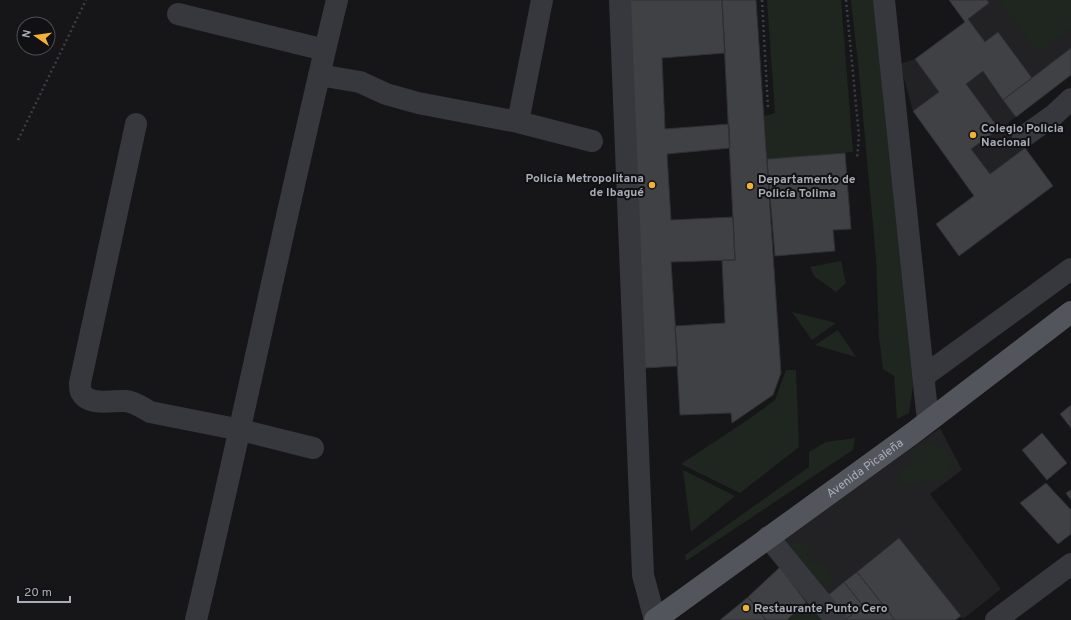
<svg xmlns="http://www.w3.org/2000/svg" width="1071" height="620" viewBox="0 0 1071 620" font-family="Overpass,sans-serif">
	<style>
		.built { fill: #222225 }
		.green { fill: #1e261f }
		.building { fill: #404145; stroke: #303034 }
		.lines { fill: none; stroke-linecap: round; stroke-linejoin: round }
		.path { stroke: #3d3f44; stroke-width: 2.5; stroke-dasharray: 2 3; stroke-linecap: butt }
		.minor { stroke: #37383d; stroke-width: 22 }
		.major { stroke: #53555c; stroke-width: 22 }
		.poi-dot { fill: #f2b134; stroke: #111113; stroke-width: 1.5 }
		.labels { text-anchor: middle; stroke-width: 4; stroke-linejoin: round; paint-order: stroke }
		.poi-label { font-size: 12px; font-weight: bold; fill: #a8adb8; stroke: #111113; text-anchor: start }
		.street-label { font-size: 12px; fill: #a8adb8; stroke: #111113 }
	</style>
	<rect width="100%" height="100%" fill="#161618"/>
	<!-- built -->
	<path class="built" d="M 949,0 L 1071,0 L 1071,75 L 1008,123 L 1053,186 L 959,256 L 936,224 L 974,195 L 913,111 L 900,64 L 915,59 L 965,22 Z
		M 940,428 L 962,470 L 930,494 L 1001,589 L 963,619 L 899,540 L 826,597 L 784,539 Z"/>
	<!-- green -->
	<path class="green" d="M 767,0 L 841,0 L 853,152 L 767,159 L 764,116 L 775,113 Z
		M 851,0 L 877,0 L 916,366 L 909,413 L 897,419 L 894,376 L 883,369 L 879,338 L 876,258 L 859,72 Z
		M 998,0 L 1071,0 L 1071,28 L 1038,53 Z
		M 841,261 L 846,283 L 836,292 L 814,276 L 810,267 Z
		M 792,312 L 836,323 L 812,340 Z
		M 838,330 L 856,357 L 815,345 Z
		M 786,370 L 796,370 L 799,447 L 740,493 L 681,464 L 749,419 L 775,400 Z
		M 855,438 L 853,450 L 686,561 L 685,555 L 809,467 L 809,452 L 826,442 Z
		M 937,443 L 939,447 L 954,459 L 949,471 L 941,481 L 918,482 L 903,487 L 897,473 L 902,468 L 914,463 L 910,456 C 918,443 922,445 937,443 Z
		M 683,470 L 735,496 L 691,532 Z
		M 807,540 L 810,547 L 806,553 L 809,561 L 827,567 L 834,579 L 826,587 L 812,595 L 830,620 L 787,620 L 806,602 L 780,567 L 782,549 L 789,542 L 794,544 Z"/>
	<!-- building -->
	<path class="building" d="M 626,0 L 722,0 L 725,53 L 662,58 L 665,129 L 729,124 L 730,148 L 667,154 L 671,220 L 733,217 L 735,260 L 671,262 L 678,366 L 644,368 Z
		M 722,0 L 756,0 L 781,373 L 773,395 L 732,423 L 731,413 L 680,415 L 675,326 L 725,323 L 722,260 L 735,260 Z
		M 949,0 L 987,0 L 989,3 L 968,19 L 985,42 L 998,32 L 1032,78 L 1003,100 L 983,71 L 966,84 L 999,129 L 971,149 L 990,174 L 1025,148 L 1053,186 L 959,256 L 936,224 L 974,196 L 913,111 L 939,92 L 915,59 L 965,22 Z
		M 1071,48 L 1071,75 L 1016,117 L 1003,100 Z
		M 845,153 L 851,229 L 833,230 L 835,251 L 775,256 L 767,159 Z
		M 1071,405 L 1071,428 L 1060,414 Z
		M 1042,433 L 1067,463 L 1047,480 L 1022,450 Z
		M 1046,483 L 1071,510 L 1071,534 L 1058,544 L 1020,503 Z
		M 1071,490 L 1071,500 L 1066,493 Z
		M 899,538 L 961,616 L 955,620 L 895,620 L 857,572 Z
		M 780,567 L 806,602 L 787,620 L 766,620 L 748,597 Z
		M 857,572 L 895,620 L 845,620 L 863,606 L 844,582 Z
		M 844,582 L 863,606 L 845,620 L 826,597 Z
		M 748,597 L 766,620 L 720,620 Z"/>
	<g class="lines">
		<!-- path -->
		<path class="path" d="M 762,0 L 768,108
			M 846,0 L 859,136 L 857,159
			M 18,140 L 86,0"/>
		<!-- minor -->
		<path class="minor" d="M 620,0 L 643,575 L 655,620
			M 884,0 L 928,421
			M 178,14 L 325,50
			M 319,75 L 360,82 L 386,94 L 418,103 L 518,122 L 592,141
			M 518,122 L 542,0
			M 136,124 L 80,383 C 80,385 80,390 81,392 C 89,407 113,400 126,401 C 135,402 143,408 150,412 L 241,430 L 313,448
			M 1023,137 L 1054,115 L 1071,99
			M 924,376 L 1071,269
			M 768,537 L 836,620
			M 196,620 C 245,414 287,206 337,0
			M 996,620 L 1071,564"/>
		<!-- major -->
		<path class="major" id="s1" d="M 655,620 L 913,433 L 1071,312"/>
	</g>
	<!-- markers -->
	<g class="poi-dot">
		<circle cx="973" cy="135" r="4"/>
		<circle cx="652" cy="185" r="4"/>
		<circle cx="750" cy="186" r="4"/>
		<circle cx="746" cy="608" r="4"/>
	</g>
	<g class="labels">
		<!-- poi labels -->
		<g class="poi-label">
			<text x="981" y="132">Colegio Policia<tspan x="981" dy="14">Nacional</tspan></text>
			<text x="644" y="182" text-anchor="end">Policía Metropolitana<tspan x="644" dy="14">de Ibagué</tspan></text>
			<text x="758" y="183">Departamento de<tspan x="758" dy="14">Policía Tolima</tspan></text>
			<text x="754" y="612">Restaurante Punto Cero</text>
		</g>
		<!-- street labels -->
		<g class="street-label">
			<text dy="4" stroke="none"><textPath href="#s1" startOffset="259">Avenida Picaleña</textPath></text>
		</g>
	</g>
	<!-- north arrow -->
	<g transform="translate(36 36) rotate(283)"><circle r="19" fill="#111113" stroke="#4d4f55"/>
	<path d="M0-3L7 15L0 10L-7 15Z" fill="#f2b134"/>
	<text y="-6" font-size="11" font-weight="bold" text-anchor="middle" fill="#a8adb8">N</text>
	</g>
	<!-- scale -->
	<path d="M18 596v6h52v-6" fill="none" stroke="#a8adb8" stroke-width="2"/>
	<text x="24" y="596" font-size="12" fill="#a8adb8" stroke="#111113" stroke-width="3" paint-order="stroke">20 m</text>
</svg>
